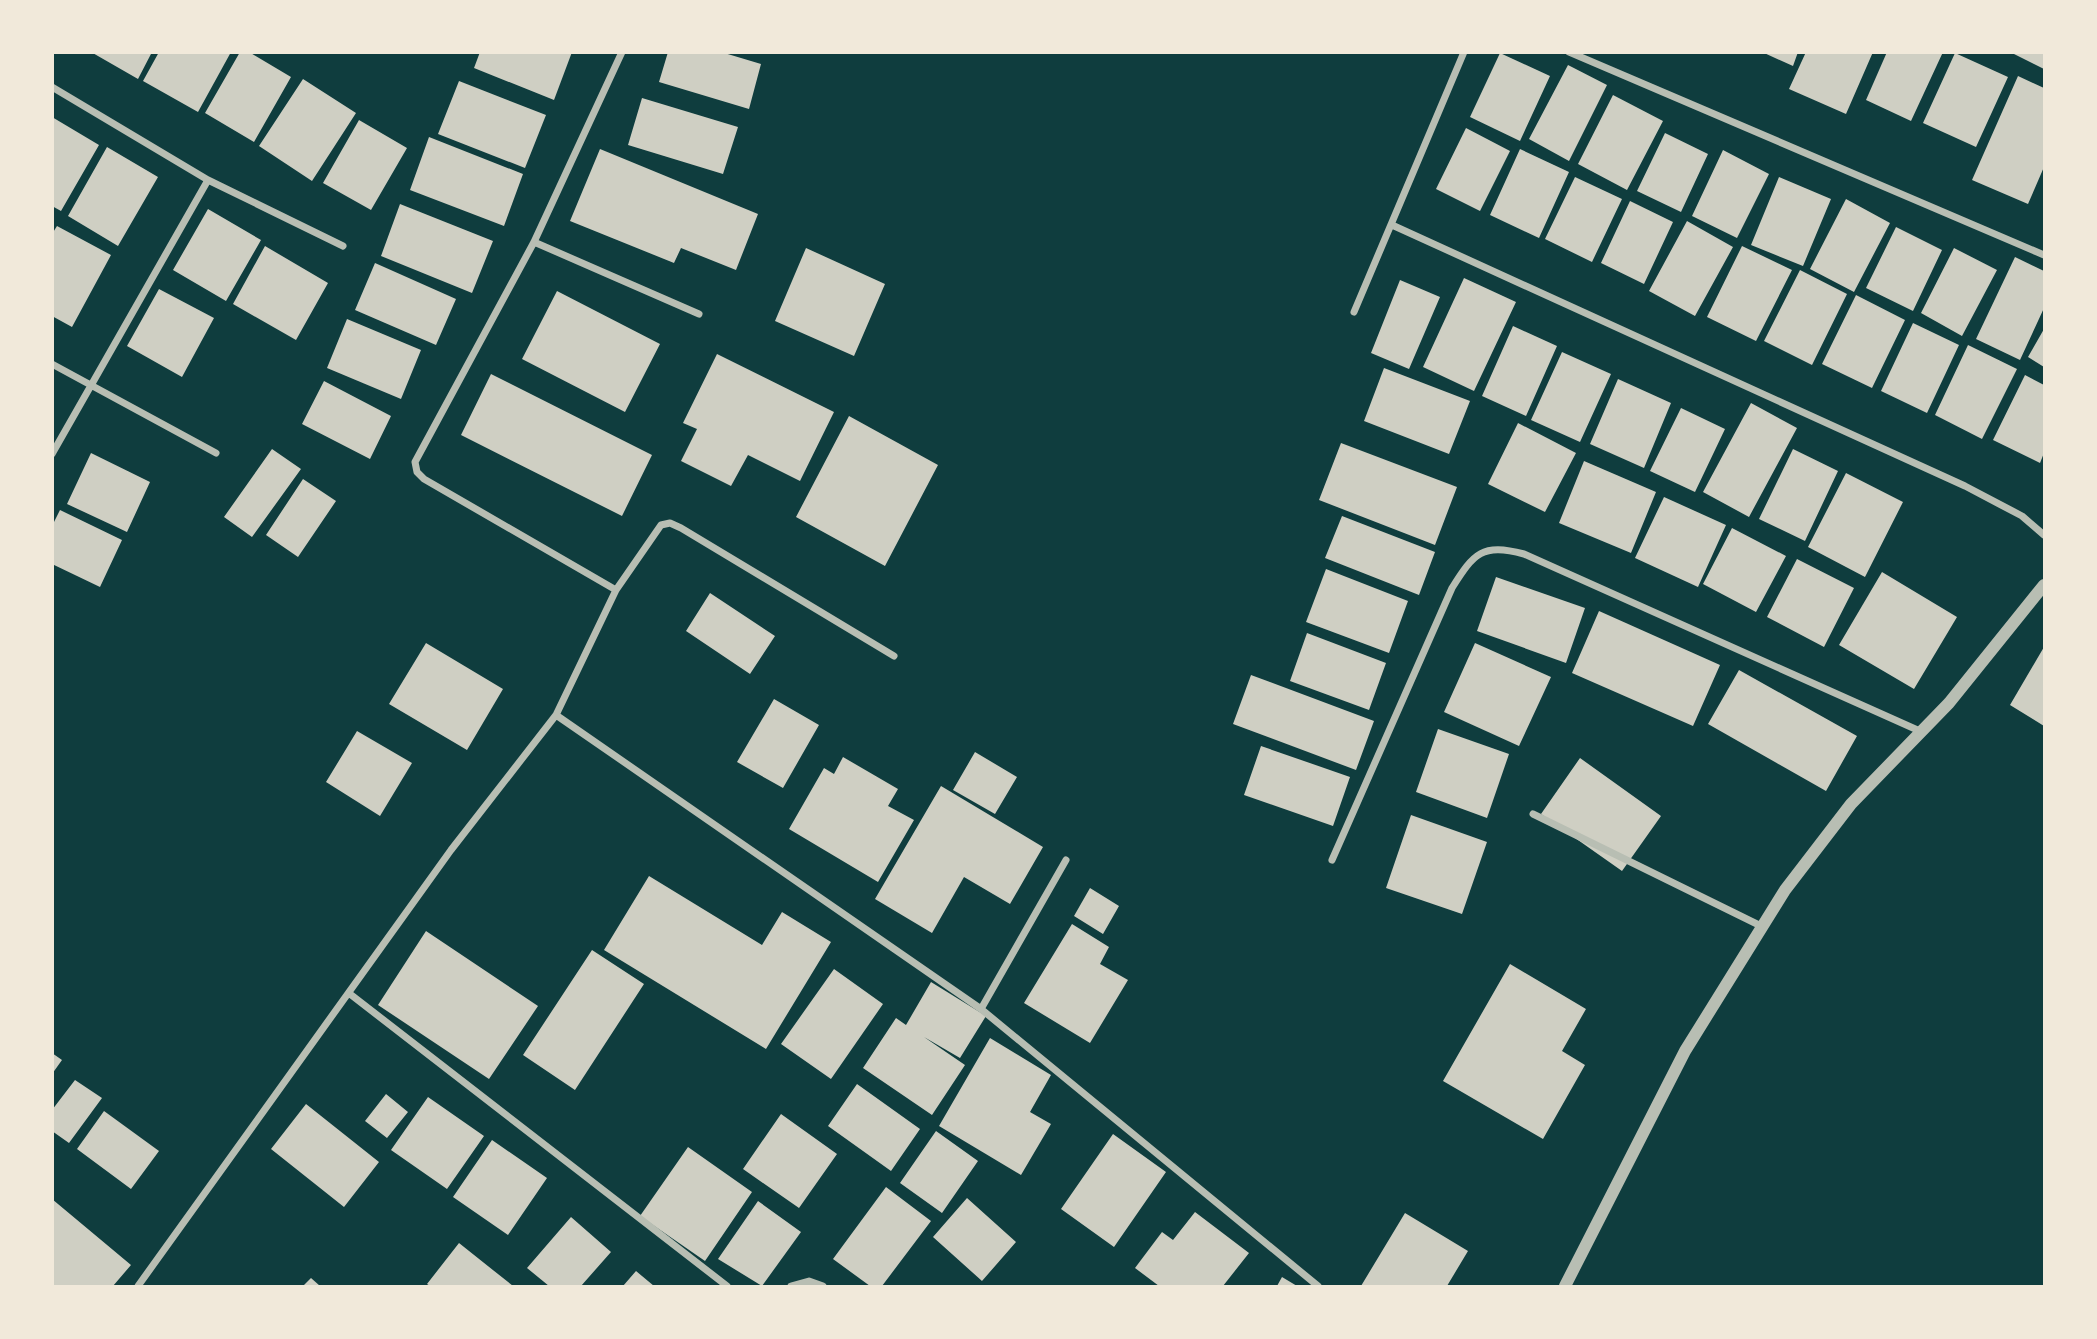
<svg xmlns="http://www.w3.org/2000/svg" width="2097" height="1339" viewBox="0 0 2097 1339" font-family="Arial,sans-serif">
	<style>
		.building { fill: #cfcfc3 }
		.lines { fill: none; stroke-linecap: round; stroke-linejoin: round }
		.minor { stroke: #b8beb3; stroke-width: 7 }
		.tertiary { stroke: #b8beb3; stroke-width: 12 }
	</style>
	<rect width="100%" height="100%" fill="#0f3d3e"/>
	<!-- building -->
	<path class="building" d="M 91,52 L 152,52 L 138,79 Z
		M 159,52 L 231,52 L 198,112 L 143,81 Z
		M 240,52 L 249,52 L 291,77 L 254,142 L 205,113 Z
		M 480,52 L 572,52 L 554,100 L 474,68 Z
		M 668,52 L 721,52 L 761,64 L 749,109 L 659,82 Z
		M 1762,52 L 1798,52 L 1793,66 Z
		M 1806,52 L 1873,52 L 1846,114 L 1789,89 Z
		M 1887,52 L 1943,52 L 1911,121 L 1866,100 Z
		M 2010,52 L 2044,52 L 2044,69 Z
		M 1500,53 L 1550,76 L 1520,141 L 1470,117 Z
		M 1955,53 L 2008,77 L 1976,147 L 1923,123 Z
		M 1568,65 L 1607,85 L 1569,161 L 1529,139 Z
		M 2018,76 L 2044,88 L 2044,167 L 2028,204 L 1972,180 Z
		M 303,79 L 356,113 L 312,181 L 259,146 Z
		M 459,81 L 546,115 L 525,168 L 438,134 Z
		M 1613,95 L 1663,121 L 1627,190 L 1578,164 Z
		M 642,98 L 738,127 L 723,174 L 628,145 Z
		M 52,117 L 99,145 L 61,211 L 52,206 Z
		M 359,120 L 407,148 L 371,210 L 323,183 Z
		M 1466,128 L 1510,151 L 1480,211 L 1436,189 Z
		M 1665,133 L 1708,154 L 1681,212 L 1637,191 Z
		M 429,137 L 523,174 L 504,226 L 410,190 Z
		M 107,147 L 158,177 L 118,246 L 68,216 Z
		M 600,149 L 758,214 L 736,270 L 681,248 L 674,263 L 570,221 Z
		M 1520,149 L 1569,172 L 1539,238 L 1490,215 Z
		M 1723,150 L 1769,174 L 1737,238 L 1692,216 Z
		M 1575,177 L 1622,199 L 1592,262 L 1545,239 Z
		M 1779,177 L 1831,199 L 1803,266 L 1751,245 Z
		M 1846,199 L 1890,223 L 1854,292 L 1810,269 Z
		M 1630,201 L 1673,222 L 1644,284 L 1601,263 Z
		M 400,204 L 493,241 L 472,293 L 381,256 Z
		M 208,209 L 261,240 L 226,301 L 173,270 Z
		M 1687,221 L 1733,247 L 1695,316 L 1649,291 Z
		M 57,226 L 111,255 L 72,327 L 52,316 L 52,234 Z
		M 1896,227 L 1942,250 L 1913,311 L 1866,288 Z
		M 265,246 L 328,283 L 296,340 L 233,304 Z
		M 1742,246 L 1792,270 L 1756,341 L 1707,317 Z
		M 806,248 L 885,284 L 854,356 L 775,321 Z
		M 1954,248 L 1997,270 L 1962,336 L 1921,313 Z
		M 2015,257 L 2044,271 L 2044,308 L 2020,360 L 1976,339 Z
		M 375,263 L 456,299 L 436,345 L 355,310 Z
		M 1800,270 L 1847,294 L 1812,365 L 1764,341 Z
		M 1464,278 L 1516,302 L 1474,391 L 1423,367 Z
		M 1400,280 L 1440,297 L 1409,369 L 1371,353 Z
		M 159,289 L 214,318 L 182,377 L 127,346 Z
		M 557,291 L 660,344 L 625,412 L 522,359 Z
		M 1856,295 L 1905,320 L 1872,388 L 1822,364 Z
		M 347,319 L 421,350 L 401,399 L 327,368 Z
		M 1913,323 L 1959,345 L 1927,413 L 1881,391 Z
		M 1513,326 L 1557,346 L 1526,416 L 1482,396 Z
		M 2044,329 L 2044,367 L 2028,357 Z
		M 1968,345 L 2017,369 L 1982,439 L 1935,415 Z
		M 1562,352 L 1611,374 L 1580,442 L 1531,420 Z
		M 717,354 L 834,412 L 800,481 L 748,455 L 731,486 L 681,461 L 697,429 L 683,423 Z
		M 1384,368 L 1470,401 L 1449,454 L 1364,421 Z
		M 491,374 L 652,455 L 622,516 L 461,435 Z
		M 2025,375 L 2044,385 L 2044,453 L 2040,463 L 1993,440 Z
		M 1618,379 L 1671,403 L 1644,468 L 1590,444 Z
		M 324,381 L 391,416 L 370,459 L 302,424 Z
		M 1751,403 L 1797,428 L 1749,517 L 1703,492 Z
		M 1681,408 L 1725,429 L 1695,492 L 1650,471 Z
		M 849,416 L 938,465 L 885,566 L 796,517 Z
		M 1518,423 L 1576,453 L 1545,512 L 1488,484 Z
		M 1341,443 L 1457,487 L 1435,545 L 1319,500 Z
		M 272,449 L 301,469 L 252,537 L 224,517 Z
		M 1793,449 L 1838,471 L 1805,541 L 1759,519 Z
		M 91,453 L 150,482 L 127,532 L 67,504 Z
		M 1584,461 L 1656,492 L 1631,553 L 1559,523 Z
		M 1846,473 L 1903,502 L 1865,577 L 1808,547 Z
		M 303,479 L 336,501 L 298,557 L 266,535 Z
		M 1664,497 L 1726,525 L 1698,587 L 1635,558 Z
		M 60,510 L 122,540 L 100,587 L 52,564 L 52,526 Z
		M 1342,516 L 1435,552 L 1419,595 L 1325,558 Z
		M 1732,528 L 1786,556 L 1756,612 L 1703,584 Z
		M 1797,559 L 1854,588 L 1824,647 L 1767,617 Z
		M 1326,569 L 1408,601 L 1389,653 L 1306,622 Z
		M 1882,572 L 1957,617 L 1914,689 L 1839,645 Z
		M 1496,577 L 1585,608 L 1566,663 L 1477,631 Z
		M 710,593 L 775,636 L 750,674 L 686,631 Z
		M 1599,611 L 1720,665 L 1693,726 L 1572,673 Z
		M 1307,633 L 1386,663 L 1369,710 L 1290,681 Z
		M 426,643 L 503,689 L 467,750 L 389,704 Z
		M 1475,643 L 1551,677 L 1519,746 L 1444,712 Z
		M 2044,647 L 2044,726 L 2010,705 Z
		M 1739,670 L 1857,736 L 1826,791 L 1708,724 Z
		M 1251,675 L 1374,721 L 1356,770 L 1233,724 Z
		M 774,699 L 819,725 L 783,788 L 737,762 Z
		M 1438,729 L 1509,754 L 1487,818 L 1416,792 Z
		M 357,731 L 412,763 L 380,816 L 326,782 Z
		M 1261,746 L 1350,777 L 1333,826 L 1244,795 Z
		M 975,752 L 1017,777 L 995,814 L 953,790 Z
		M 843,757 L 898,789 L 888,806 L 914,820 L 878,882 L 789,829 L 824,768 L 834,774 Z
		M 1580,758 L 1661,816 L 1622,871 L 1541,814 Z
		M 941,786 L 1043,847 L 1010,904 L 964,877 L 932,933 L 875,899 Z
		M 1411,815 L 1487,842 L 1462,914 L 1386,888 Z
		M 649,876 L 762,945 L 782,912 L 831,942 L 766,1049 L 604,950 Z
		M 1090,888 L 1119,906 L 1103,934 L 1074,916 Z
		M 1072,924 L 1109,947 L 1100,964 L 1128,980 L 1090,1043 L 1024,1003 Z
		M 426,931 L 538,1006 L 489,1079 L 378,1005 Z
		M 592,950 L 644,984 L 575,1090 L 523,1055 Z
		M 1510,964 L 1586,1009 L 1562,1051 L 1585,1065 L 1543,1139 L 1443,1081 Z
		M 834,969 L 883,1004 L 831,1079 L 781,1044 Z
		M 931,982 L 986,1016 L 960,1058 L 924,1037 L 965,1065 L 932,1115 L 863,1068 L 896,1018 L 906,1025 Z
		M 990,1038 L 1051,1075 L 1030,1112 L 1051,1124 L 1021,1175 L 939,1126 Z
		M 52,1053 L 62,1060 L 52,1074 Z
		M 75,1080 L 102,1098 L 69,1143 L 52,1131 L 52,1110 Z
		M 857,1084 L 920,1129 L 891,1171 L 828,1126 Z
		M 386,1094 L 408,1112 L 387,1138 L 365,1121 Z
		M 428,1097 L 484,1136 L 447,1189 L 391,1150 Z
		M 306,1104 L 379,1162 L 344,1207 L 271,1149 Z
		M 104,1111 L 159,1151 L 131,1189 L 77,1149 Z
		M 781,1114 L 837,1154 L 799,1208 L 743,1169 Z
		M 936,1131 L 978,1161 L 942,1213 L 900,1183 Z
		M 1113,1134 L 1166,1172 L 1114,1247 L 1061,1209 Z
		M 492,1140 L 547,1178 L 508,1235 L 453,1197 Z
		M 688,1147 L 752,1192 L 705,1261 L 640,1216 Z
		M 886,1187 L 931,1221 L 882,1286 L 870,1286 L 833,1259 Z
		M 967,1198 L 1016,1242 L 982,1281 L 933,1237 Z
		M 52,1199 L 131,1265 L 113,1286 L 52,1286 Z
		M 758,1201 L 801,1232 L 762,1286 L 718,1259 Z
		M 1195,1212 L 1249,1253 L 1223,1286 L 1159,1286 L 1135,1268 L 1162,1232 L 1173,1240 Z
		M 1405,1213 L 1468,1251 L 1447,1286 L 1361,1286 Z
		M 571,1217 L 611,1252 L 581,1286 L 549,1286 L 527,1268 Z
		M 459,1243 L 513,1286 L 430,1286 L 427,1284 Z
		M 636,1271 L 654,1286 L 623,1286 Z
		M 1282,1277 L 1297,1286 L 1277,1286 Z
		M 311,1278 L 320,1286 L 303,1286 Z"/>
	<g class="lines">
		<!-- minor -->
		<path class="minor" d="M 1569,52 L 2044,255
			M 52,87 L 208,180 L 52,454
			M 208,180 L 343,246
			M 1392,225 L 1965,486 L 2022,516 L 2044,535
			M 534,242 L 699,314
			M 1354,312 L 1464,52
			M 52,364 L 216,453
			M 616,590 L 424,479 L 417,472 L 415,462 L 534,242 L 622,52
			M 556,715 L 981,1009 L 1318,1286
			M 1533,814 L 1761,926
			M 1332,860 L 1452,588 C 1474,553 1482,543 1524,554 L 1922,732
			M 350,994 L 727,1286
			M 981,1009 L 1066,860
			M 138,1286 L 451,850 L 556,715 L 616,590 L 661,525 L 670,523 L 681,528 L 894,656
			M 791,1286 L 809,1281 L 823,1286"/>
		<!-- tertiary -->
		<path class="tertiary" d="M 1565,1286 L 1685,1051 L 1785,890 L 1851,804 L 1949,703 L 2044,585"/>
	</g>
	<!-- border -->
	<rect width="2097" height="1339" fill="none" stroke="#f1e9da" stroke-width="108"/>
</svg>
